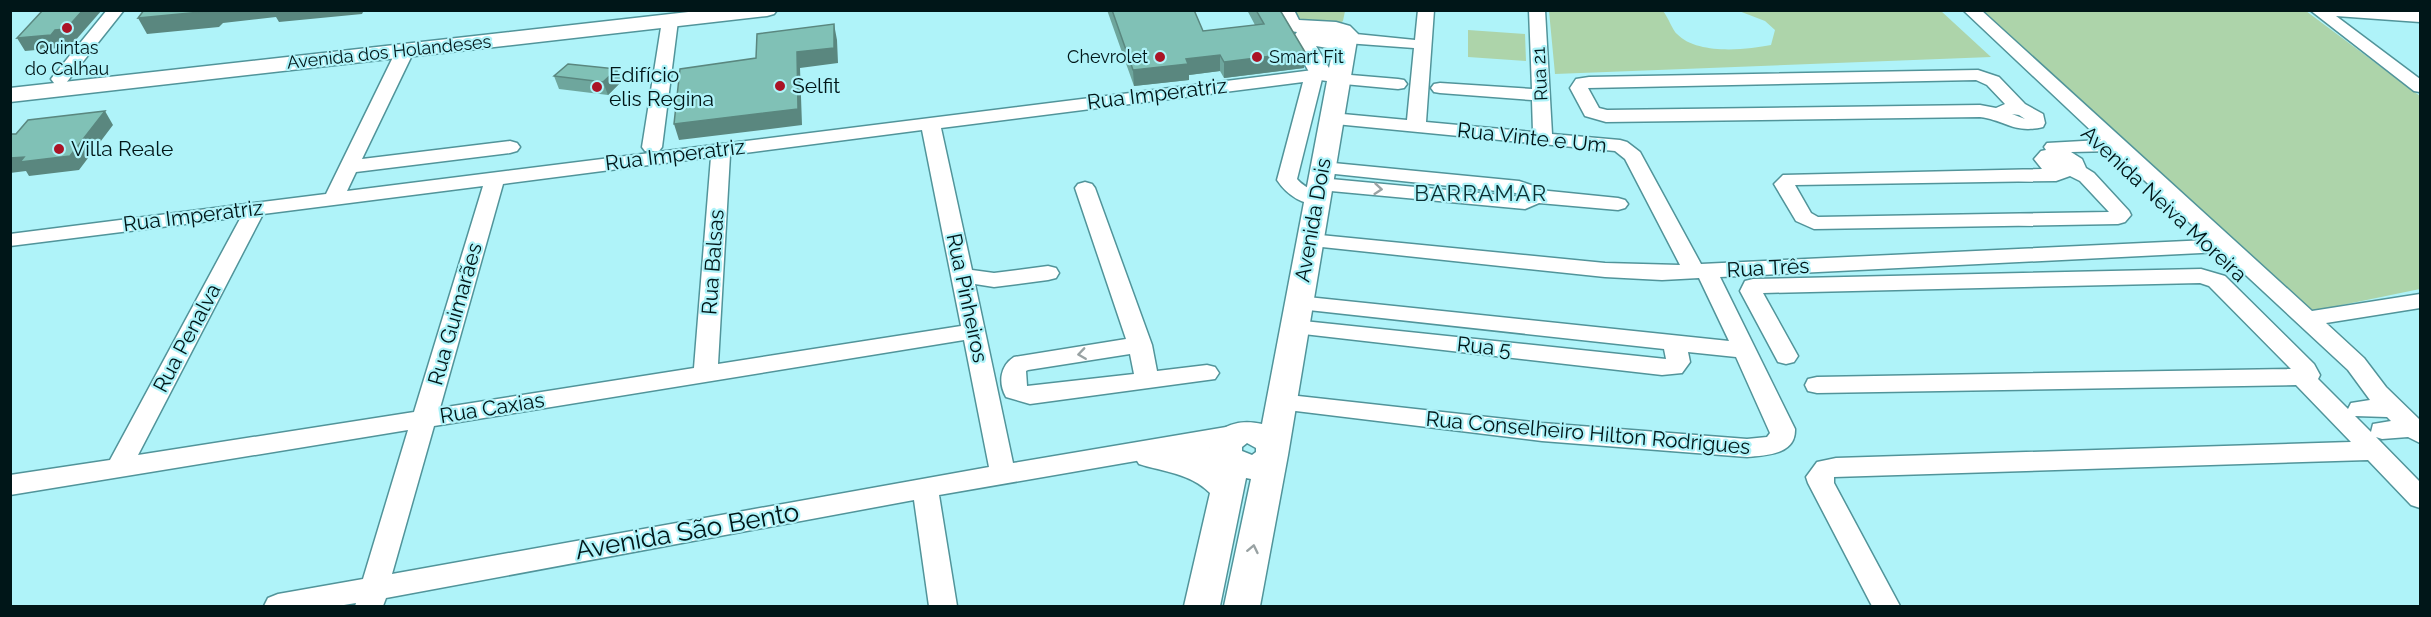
<svg xmlns="http://www.w3.org/2000/svg" width="2431" height="617" viewBox="0 0 2431 617" font-family="Raleway,sans-serif">
	<style>
		.green { fill: #add4aa }
		.lines { fill: none; stroke-linecap: round; stroke-linejoin: round }
		.minor-casing { stroke: #51949a; stroke-width: 3 }
		.major-casing { stroke: #51949a; stroke-width: 3 }
		.minor { fill: #fff; fill-rule: evenodd }
		.major { fill: #fff; fill-rule: evenodd }
		.wall { fill: #6ea69d }
		.shaded-wall { fill: #5a877f }
		.building { fill: #80c1b6; stroke: #5a877f; stroke-width: 1.5 }
		.oneway { stroke: #99a2a3 }
		.poi-dot { fill: #aa1426; stroke: #aff3f9; stroke-width: 2 }
		.labels { text-anchor: middle; stroke-width: 4.5; stroke-linejoin: round; paint-order: stroke }
		.far-poi-label { font-size: 18px; fill: #001618; stroke: #aff3f9 }
		.far-street-label { font-size: 18px; fill: #001618; stroke: #aff3f9 }
		.poi-label { font-size: 21px; fill: #001618; stroke: #aff3f9; text-anchor: start }
		.street-label { font-size: 21px; fill: #001618; stroke: #aff3f9 }
		.neighbourhood-label { font-size: 22px; letter-spacing: 1.5px; fill: #0b3033; stroke: #aff3f9 }
		.near-street-label { font-size: 26px; fill: #001618; stroke: #aff3f9 }
	</style>
	<rect width="100%" height="100%" fill="#aff3f9"/>
	<!-- green -->
	<path class="green" d="M 1289,11 L 1345,11 L 1343,21 L 1339,24 L 1300,25 Z
		M 1549,11 L 1663,11 C 1668,17 1673,31 1677,34 C 1697,55 1746,50 1771,45 L 1775,30 L 1765,21 L 1739,11 L 1941,11 L 1991,57 L 1555,74 Z
		M 1983,11 L 2306,11 L 2420,96 L 2420,289 L 2313,311 Z
		M 1468,30 L 1525,34 L 1526,61 L 1468,57 Z"/>
	<g class="lines">
		<defs>
			<path id="minor" d="M 107,10 L 124,10 L 66,83 L 54,83 L 51,79 L 54,75 Z
				M 1418,10 L 1434,10 L 1426,122 L 1533,132 L 1532,100 L 1440,93 L 1434,92 L 1431,88 L 1434,84 L 1440,83 L 1532,89 L 1529,10 L 1545,10 L 1552,134 L 1620,140 L 1627,142 L 1640,152 L 1701,264 L 2208,240 L 2113,151 L 2071,152 L 2082,159 L 2086,168 L 2094,173 L 2129,211 L 2131,215 L 2125,222 L 2118,224 L 1814,229 L 1796,221 L 1774,184 L 1783,175 L 2042,169 L 2034,159 L 2041,151 L 2046,150 L 2044,147 L 2047,143 L 2101,140 L 1963,10 L 1981,10 L 2312,311 L 2420,294 L 2420,308 L 2326,323 L 2364,358 L 2386,387 L 2420,420 L 2420,443 L 2408,437 L 2382,439 L 2376,437 L 2420,482 L 2420,508 L 2411,505 L 2368,460 L 1834,477 L 1834,483 L 1900,606 L 1872,606 L 1808,483 L 1806,477 L 1817,462 L 1836,458 L 2351,442 L 2296,385 L 1817,393 L 1808,391 L 1805,385 L 1808,379 L 1817,377 L 2291,369 L 2209,286 L 2200,283 L 1763,293 L 1798,356 L 1794,362 L 1786,364 L 1778,362 L 1740,291 L 1745,281 L 1753,279 L 2201,269 L 2225,276 L 2314,364 L 2320,375 L 2318,379 L 2348,409 L 2351,403 L 2370,400 L 2348,370 L 2221,252 L 1720,277 L 1795,429 C 1796,455 1766,455 1747,457 L 1542,441 L 1271,408 L 1268,402 L 1271,396 L 1280,394 L 1542,423 L 1747,439 L 1767,437 L 1770,433 L 1736,357 L 1688,352 L 1690,362 L 1682,373 L 1662,375 L 1286,332 L 1283,327 L 1286,322 L 1294,320 L 1666,359 L 1664,349 L 1290,308 L 1287,303 L 1290,298 L 1298,296 L 1729,341 L 1699,278 L 1662,280 L 1605,277 L 1303,245 L 1299,240 L 1303,235 L 1310,234 L 1605,263 L 1680,265 L 1625,159 L 1615,151 L 1325,123 L 1323,119 L 1325,115 L 1332,113 L 1407,120 L 1414,48 L 1346,43 L 1340,42 L 1337,38 L 1340,34 L 1346,33 L 1415,40 ZM 2070,176 L 2080,181 L 2109,212 L 1818,217 L 1811,213 L 1795,185 L 2056,181 ZM 2355,416 L 2387,417 L 2391,421 L 2373,424 L 2371,432 Z
				M 2310,10 L 2420,12 L 2420,22 L 2336,16 L 2420,79 L 2420,92 L 2414,91 Z
				M 670,16 L 678,21 L 662,147 L 659,151 L 645,151 L 642,147 L 662,21 Z
				M 405,46 L 411,47 L 414,51 L 362,159 L 510,141 L 517,143 L 520,147 L 517,151 L 510,153 L 356,172 L 347,191 L 1321,69 L 1327,70 L 1330,74 L 1322,79 L 1297,179 C 1308,192 1320,189 1327,199 L 1324,203 C 1305,208 1287,195 1277,180 L 1303,82 L 941,128 L 972,270 L 994,273 L 1048,266 L 1056,268 L 1059,273 L 1056,278 L 1048,280 L 994,287 L 975,284 L 1013,463 L 1238,425 L 1247,428 L 1251,434 L 1247,440 L 1209,448 L 1237,451 L 1241,458 L 1237,465 L 1228,467 L 1171,465 L 1162,463 L 1159,457 L 939,495 L 957,606 L 929,606 L 914,500 L 386,598 L 383,606 L 355,606 L 356,603 L 338,606 L 264,606 L 268,598 L 278,594 L 363,579 L 408,430 L 10,495 L 10,475 L 110,460 L 241,217 L 10,246 L 10,234 L 326,194 L 396,51 L 399,47 ZM 922,130 L 961,326 L 718,364 L 730,155 ZM 711,157 L 694,368 L 440,408 L 503,184 ZM 483,186 L 414,412 L 138,455 L 263,214 ZM 964,340 L 989,467 L 392,574 L 434,426 Z
				M 1978,70 L 1999,77 L 2025,104 L 2043,114 L 2045,123 L 2043,127 C 2014,134 2005,120 1980,117 L 1606,122 L 1585,116 L 1570,88 L 1576,79 L 1589,77 ZM 1976,80 L 1987,85 L 2005,104 L 1996,108 L 1980,105 L 1607,110 L 1599,108 L 1588,88 ZM 2012,114 L 2019,115 L 2025,119 Z
				M 1339,74 L 1398,79 L 1404,80 L 1407,84 L 1404,88 L 1398,89 L 1333,83 L 1330,79 L 1333,75 Z
				M 1323,162 L 1519,181 L 1534,186 L 1539,190 L 1618,198 L 1625,200 L 1628,204 L 1625,208 L 1618,210 L 1539,203 L 1525,209 L 1320,190 L 1313,188 L 1310,184 L 1313,180 L 1320,178 L 1522,197 L 1516,193 L 1316,172 L 1313,168 L 1316,164 Z
				M 1085,182 L 1092,184 L 1095,188 L 1152,345 L 1157,371 L 1207,365 L 1215,367 L 1219,373 L 1215,379 L 1030,404 L 1006,397 C 998,383 1000,366 1014,357 L 1126,339 L 1075,188 L 1078,184 ZM 1130,354 L 1134,374 L 1027,386 L 1026,371 L 1028,370 Z"/>
			<path id="major" d="M 706,10 L 777,10 L 774,14 L 767,16 L 10,102 L 10,88 Z
				M 1273,10 L 1294,10 L 1299,20 L 1336,22 L 1350,26 L 1358,34 L 1288,455 L 1260,606 L 1224,606 L 1251,479 L 1246,478 L 1220,606 L 1184,606 L 1210,493 C 1190,473 1164,472 1139,464 L 1134,456 L 1139,448 C 1161,441 1193,452 1214,462 L 1209,448 C 1217,424 1240,419 1262,424 L 1327,81 L 1313,79 L 1291,40 L 1297,32 L 1284,30 ZM 1316,46 L 1333,49 L 1329,68 ZM 1247,443 L 1256,448 L 1256,452 L 1252,455 L 1242,451 L 1242,447 Z"/>
		</defs>
		<!-- minor casing -->
		<use href="#minor" class="minor-casing"/>
		<!-- major casing -->
		<use href="#major" class="major-casing"/>
		<!-- minor -->
		<use href="#minor" class="minor"/>
		<!-- major -->
		<use href="#major" class="major"/>
	</g>
	<!-- wall -->
	<path class="wall" d="M 1107,10 L 1194,10 L 1203,31 L 1255,25 L 1247,10 L 1280,10 L 1304,68 L 1224,78 L 1220,71 L 1189,75 L 1189,80 L 1134,86 Z
		M 617,69 L 621,82 L 608,95 L 559,89 L 554,76 Z"/>
	<!-- shaded-wall -->
	<path class="shaded-wall" d="M 83,10 L 102,10 L 74,42 L 63,43 L 59,48 L 25,51 L 17,38 L 55,30 Z
		M 212,10 L 364,10 L 362,14 L 279,22 L 276,17 L 223,23 L 219,27 L 147,34 L 138,18 Z
		M 834,24 L 837,40 L 838,63 L 800,68 L 802,125 L 679,140 L 674,124 Z
		M 1305,52 L 1304,68 L 1224,78 L 1224,62 Z
		M 1220,55 L 1220,71 L 1189,75 L 1189,80 L 1134,86 L 1133,70 L 1186,59 Z
		M 617,69 L 621,82 L 608,95 L 603,82 Z
		M 105,111 L 113,125 L 79,170 L 29,176 L 26,171 L 10,173 L 10,158 Z"/>
	<!-- building -->
	<path class="building" d="M 43,10 L 83,10 L 66,29 L 55,30 L 51,35 L 17,38 Z
		M 144,10 L 212,10 L 211,11 L 138,18 Z
		M 1112,10 L 1194,10 L 1203,31 L 1264,24 L 1256,10 L 1280,10 L 1305,52 L 1224,62 L 1220,55 L 1186,59 L 1188,64 L 1133,70 Z
		M 834,24 L 834,48 L 797,52 L 798,109 L 674,124 L 680,69 L 756,58 L 757,34 Z
		M 568,64 L 617,69 L 603,82 L 554,76 Z
		M 105,111 L 70,156 L 20,162 L 24,157 L 10,158 L 10,134 L 16,134 L 28,120 Z"/>
	<!-- one-way arrows -->
	<defs><path id="oneway-chevron" d="M-2-3.5L2.5 0L-2 3.5" fill="none" stroke-width="1.6" stroke-linecap="round" stroke-linejoin="round" transform="scale(1.5)"/></defs>
	<g class="oneway">
		<use href="#oneway-chevron" transform="translate(1378 189) rotate(5)"/>
		<use href="#oneway-chevron" transform="translate(1082 354) rotate(172)"/>
		<use href="#oneway-chevron" transform="translate(1253 549) rotate(-78)"/>
	</g>
	<!-- markers -->
	<g class="poi-dot">
		<circle cx="67" cy="28" r="6"/>
		<circle cx="1160" cy="57" r="6"/>
		<circle cx="1257" cy="57" r="6"/>
		<circle cx="780" cy="86" r="6"/>
		<circle cx="597" cy="87" r="6"/>
		<circle cx="59" cy="149" r="6"/>
	</g>
	<g class="labels">
		<!-- far-poi labels -->
		<g class="far-poi-label">
			<text x="67" y="54">Quintas<tspan x="67" dy="21">do Calhau</tspan></text>
			<text x="1148" y="63" text-anchor="end">Chevrolet</text>
			<text x="1269" y="63" text-anchor="start">Smart Fit</text>
		</g>
		<!-- far-street labels -->
		<g class="far-street-label">
			<text transform="translate(389 52) rotate(-6)" y="6">Avenida dos Holandeses</text>
			<text transform="translate(1540 74) rotate(-93)" y="6">Rua 21</text>
		</g>
		<!-- poi labels -->
		<g class="poi-label">
			<text x="609" y="82">Edifício<tspan x="609" dy="24">elis Regina</tspan></text>
			<text x="792" y="93">Selfit</text>
			<text x="71" y="156">Villa Reale</text>
		</g>
		<!-- street labels -->
		<g class="street-label">
			<text transform="translate(1157 94) rotate(-7)" y="7">Rua Imperatriz</text>
			<text transform="translate(1532 138) rotate(6)" y="7">Rua Vinte e Um</text>
			<text transform="translate(675 155) rotate(-7)" y="7">Rua Imperatriz</text>
			<text transform="translate(2164 204) rotate(43)" y="7">Avenida Neiva Moreira</text>
			<text transform="translate(193 216) rotate(-7)" y="7">Rua Imperatriz</text>
			<text transform="translate(1313 220) rotate(-80)" y="7">Avenida Dois</text>
			<text transform="translate(713 262) rotate(-86)" y="7">Rua Balsas</text>
			<text transform="translate(1768 268) rotate(-3)" y="7">Rua Três</text>
			<text transform="translate(967 298) rotate(78)" y="7">Rua Pinheiros</text>
			<text transform="translate(455 314) rotate(-74)" y="7">Rua Guimarães</text>
			<text transform="translate(187 338) rotate(-62)" y="7">Rua Penalva</text>
			<text transform="translate(1484 347) rotate(6)" y="7">Rua 5</text>
			<text transform="translate(492 408) rotate(-9)" y="7">Rua Caxias</text>
			<text transform="translate(1588 433) rotate(5)" y="7">Rua Conselheiro Hilton Rodrigues</text>
		</g>
		<!-- neighbourhood labels -->
		<g class="neighbourhood-label">
			<text x="1481" y="201">BARRAMAR</text>
		</g>
		<!-- near-street labels -->
		<g class="near-street-label">
			<text transform="translate(687 531) rotate(-10)" y="9">Avenida São Bento</text>
		</g>
	</g>
	<!-- border -->
	<rect width="2431" height="617" fill="none" stroke="#001618" stroke-width="24"/>
</svg>
